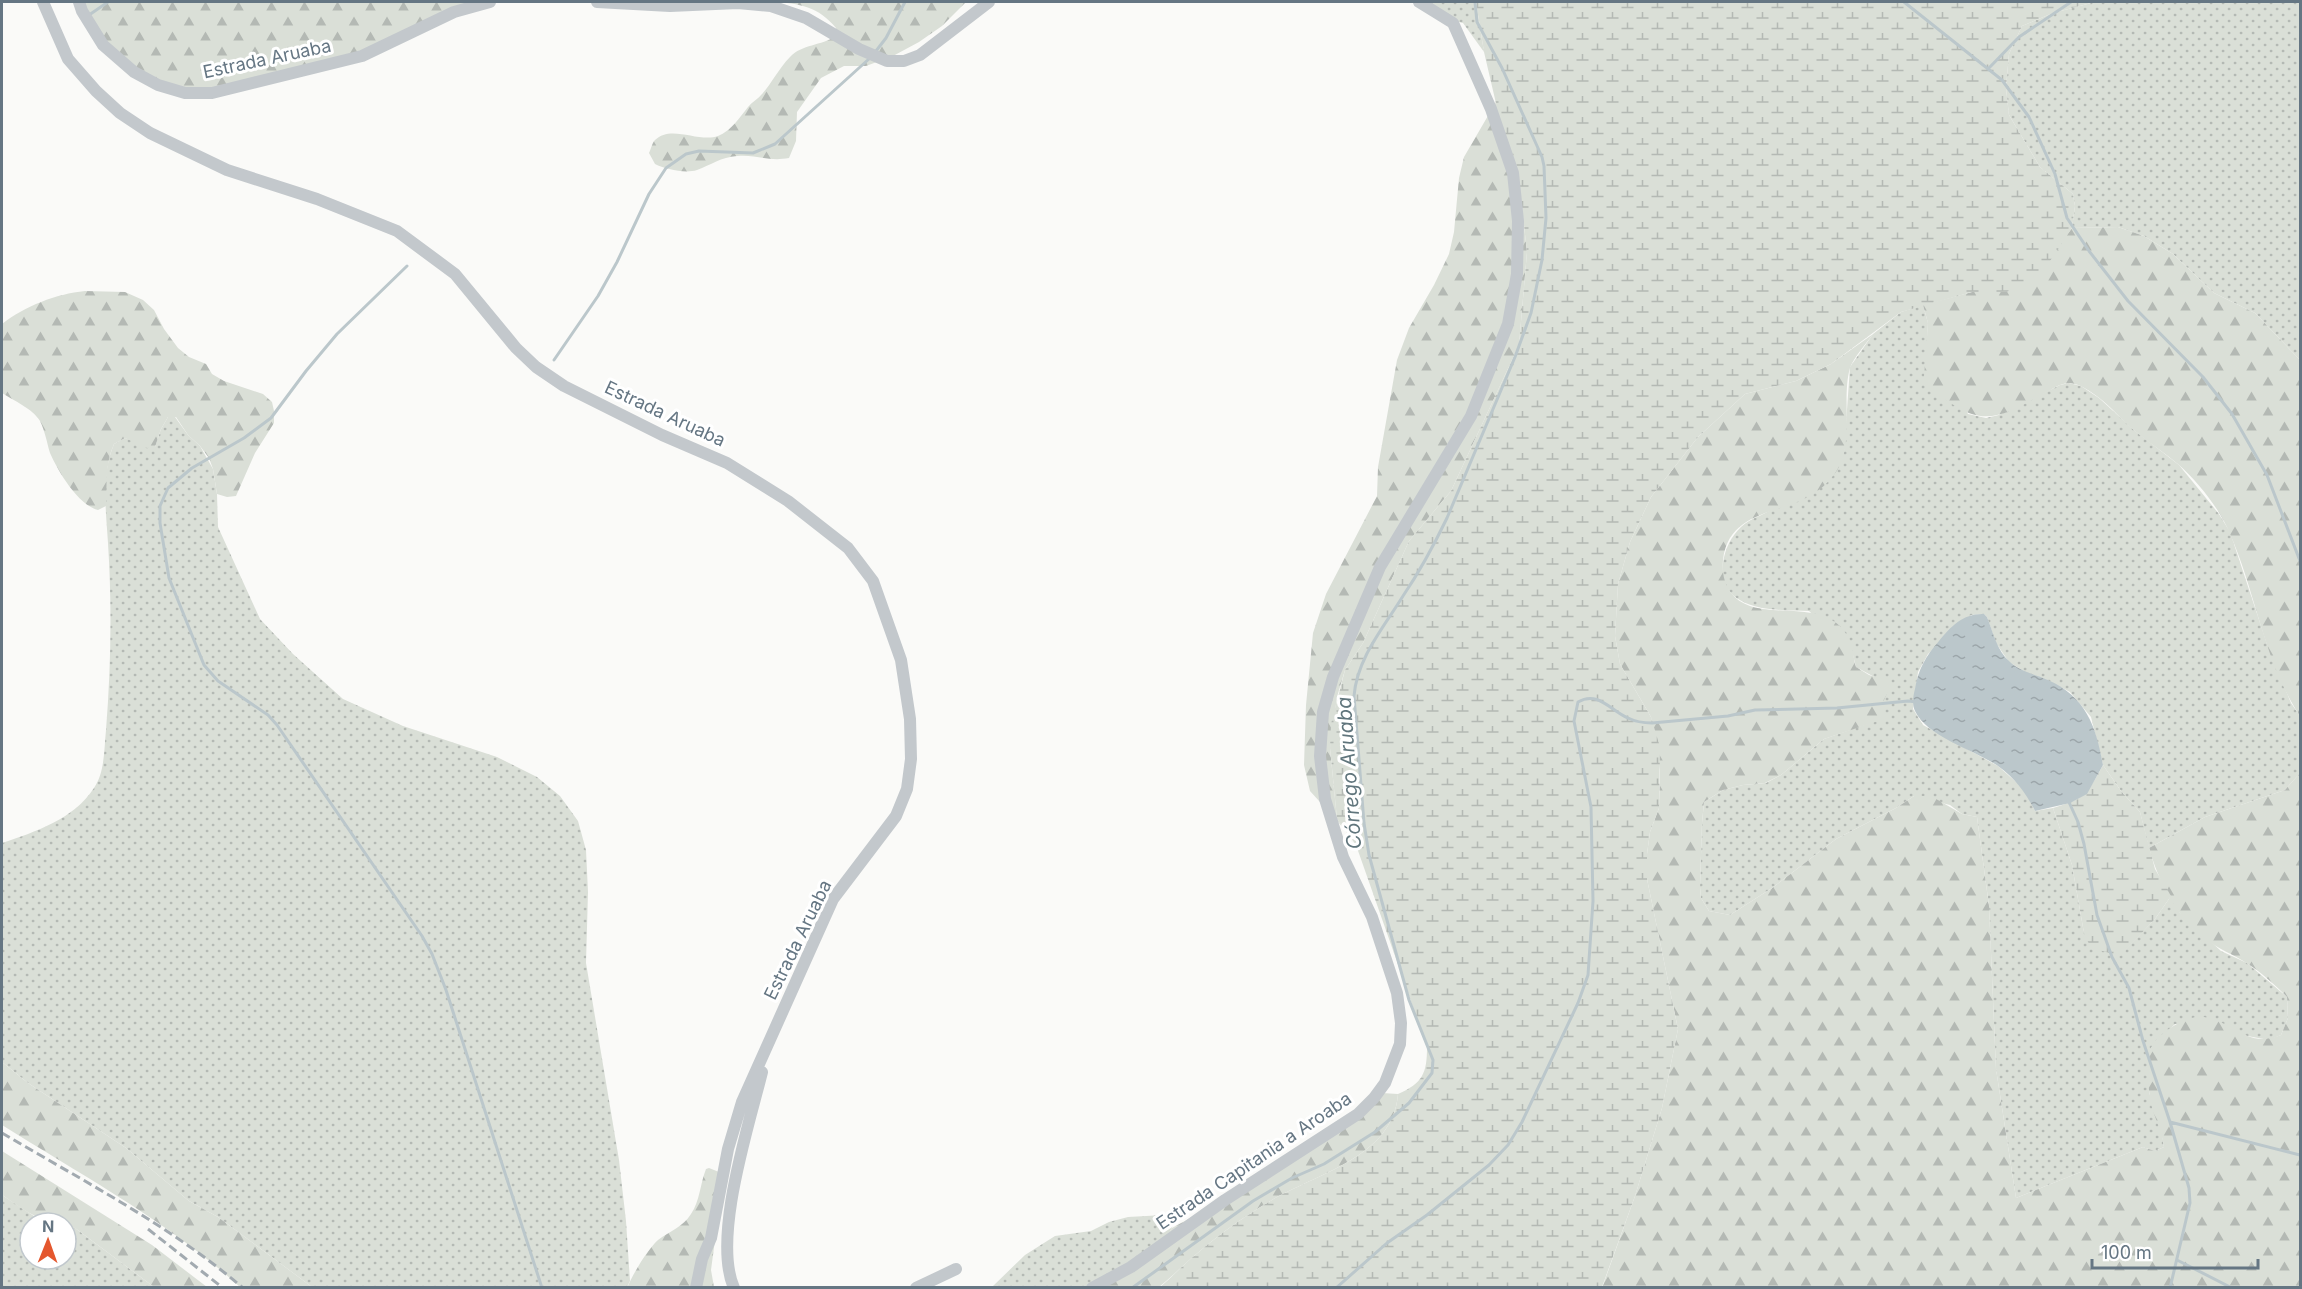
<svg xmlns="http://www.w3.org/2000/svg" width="2302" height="1289" viewBox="0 0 2302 1289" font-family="Inter,sans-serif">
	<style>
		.grass { fill: url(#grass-dots) }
		.forest { fill: url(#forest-firs) }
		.wetland { fill: url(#wetland-marsh) }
		.water { fill: url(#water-ripples) }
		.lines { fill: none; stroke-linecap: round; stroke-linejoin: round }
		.stream { stroke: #bbc7cb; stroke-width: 3 }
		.minor { stroke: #c3c8cc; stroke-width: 12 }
		.rail { stroke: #a2aab0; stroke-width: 3; stroke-dasharray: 9 4.5; stroke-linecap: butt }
		.labels { text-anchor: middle; stroke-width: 6; stroke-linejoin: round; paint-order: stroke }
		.street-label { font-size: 18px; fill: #657683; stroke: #fff }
		.water-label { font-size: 20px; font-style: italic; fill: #60757c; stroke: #fff }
	</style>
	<defs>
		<pattern id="grass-dots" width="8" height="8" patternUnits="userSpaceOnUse" patternTransform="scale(1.5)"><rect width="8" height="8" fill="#dadfd7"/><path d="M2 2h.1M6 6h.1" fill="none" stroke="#b4b9b4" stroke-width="1.8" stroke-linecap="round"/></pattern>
		<pattern id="forest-firs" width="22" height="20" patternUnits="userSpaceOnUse" patternTransform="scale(1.5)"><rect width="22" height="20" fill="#dadfd7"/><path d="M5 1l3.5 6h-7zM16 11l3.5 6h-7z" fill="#b4b9b4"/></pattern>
		<pattern id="wetland-marsh" width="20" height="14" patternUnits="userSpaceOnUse" patternTransform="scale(1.5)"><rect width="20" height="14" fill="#dadfd7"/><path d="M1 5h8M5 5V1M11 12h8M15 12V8" fill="none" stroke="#b4b9b4"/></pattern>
		<pattern id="water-ripples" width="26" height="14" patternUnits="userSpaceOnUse" patternTransform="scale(1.5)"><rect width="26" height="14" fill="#bbc7cb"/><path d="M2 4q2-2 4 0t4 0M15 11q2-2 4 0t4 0" fill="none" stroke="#9ca6aa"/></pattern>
	</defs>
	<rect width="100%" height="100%" fill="#fafaf8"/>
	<!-- grass -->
	<path class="grass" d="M 1415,2 L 1476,2 L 1484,52 L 1463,23 L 1443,18 Z
		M 2095,2 L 2300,2 L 2300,360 L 2255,313 L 2214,293 L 2173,254 L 2144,236 L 2118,227 L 2072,228 L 2075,206 L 2073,194 L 2040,167 L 2009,115 L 2006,88 L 2009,54 L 2022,26 L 2053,13 Z
		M 1923,305 L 1928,323 L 1927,342 L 1968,414 L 1986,418 L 1999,415 L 2060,385 L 2069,383 L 2081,386 L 2099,398 L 2134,430 L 2179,465 L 2219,514 L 2230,532 L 2267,644 L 2291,703 L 2300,716 L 2300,773 L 2285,790 L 2205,817 L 2149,848 L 2140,812 L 2121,791 L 2103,765 L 2091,717 L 2070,692 L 2047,680 L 2027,673 L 2009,662 L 1996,643 L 1987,617 L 1984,614 L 1971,615 L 1928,654 L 1918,672 L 1913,709 L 1923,725 L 1998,766 L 2024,789 L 2035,811 L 2053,808 L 2072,865 L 2084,933 L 2120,955 L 2155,919 L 2171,896 L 2180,913 L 2221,951 L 2247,963 L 2287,997 L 2288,1018 L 2281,1035 L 2269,1040 L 2242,1035 L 2221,1023 L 2175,1024 L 2151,1048 L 2149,1093 L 2162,1134 L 2164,1147 L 2155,1151 L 2143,1147 L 2016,1198 L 1996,1069 L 1989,906 L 1977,817 L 1962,814 L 1950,805 L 1914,796 L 1896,808 L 1836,839 L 1772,888 L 1730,915 L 1709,911 L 1701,898 L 1700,887 L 1702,823 L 1704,802 L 1723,790 L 1743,785 L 1766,783 L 1781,775 L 1824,739 L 1884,718 L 1884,700 L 1880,680 L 1856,667 L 1852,651 L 1809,611 C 1776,610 1717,612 1723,563 C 1725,548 1731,537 1741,527 C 1750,518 1762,516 1772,509 C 1797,492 1821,471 1844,452 L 1850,367 L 1873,334 L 1901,312 Z
		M 168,417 L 175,417 L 188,435 L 200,446 L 213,469 L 217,494 L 218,527 L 260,619 L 293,654 L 343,699 L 403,726 L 497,757 L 537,777 L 560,796 L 578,821 L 586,850 L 588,892 L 586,963 L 619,1160 L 626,1221 L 630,1281 L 627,1287 L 312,1287 L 218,1217 L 189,1201 L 126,1148 L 28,1083 L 2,1062 L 2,843 C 35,832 74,819 94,788 C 105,772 104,749 106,730 C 111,668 112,605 108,543 C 106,511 101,474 114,444 L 125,438 L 155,447 L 161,429 Z
		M 2,1195 L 37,1218 L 50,1223 L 30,1223 L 30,1259 L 66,1259 L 66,1227 L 75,1228 L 154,1287 L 2,1287 Z
		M 1175,1208 L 1172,1228 L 1161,1248 L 1088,1287 L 980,1288 L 993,1286 L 1025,1255 L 1055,1236 L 1091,1231 L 1109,1222 L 1128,1217 L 1164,1215 Z"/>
	<!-- forest -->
	<path class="forest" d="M 76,2 L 481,2 L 330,64 L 212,89 L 173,88 L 106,54 Z
		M 773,2 L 966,2 L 942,26 L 919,42 L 893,56 L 866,66 L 844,66 L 821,78 L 797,112 L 796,141 L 789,158 C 768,162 755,154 737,156 C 721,157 711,165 697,170 C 685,174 665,169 655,164 L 649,153 C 651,149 652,143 655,140 C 671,124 699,143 718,136 C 731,131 740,117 748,107 C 752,102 758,99 762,94 C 772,83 779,68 790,57 C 802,44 821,46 836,36 L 836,28 C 819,7 799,3 773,2 Z
		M 1496,102 L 1518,172 L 1527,252 L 1519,345 L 1451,491 L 1409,541 L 1363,643 L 1345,670 L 1337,697 L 1330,748 L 1337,819 L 1347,832 L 1310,791 L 1304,765 L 1306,705 L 1313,633 L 1326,594 L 1377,496 L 1378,467 L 1397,360 L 1409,328 L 1434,285 L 1449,254 L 1454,232 L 1459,178 L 1464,157 Z
		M 2118,227 L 2144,236 L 2173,254 L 2214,293 L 2255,313 L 2300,360 L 2300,716 C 2264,662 2256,593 2230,534 C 2220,509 2198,482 2179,465 C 2165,453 2149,443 2135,431 C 2122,421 2112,407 2098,397 C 2090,391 2080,384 2070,383 C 2062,383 2055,387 2049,391 C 2017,407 1991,429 1957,407 C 1943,399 1932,391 1924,377 L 1928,323 L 1923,305 L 1972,292 L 2007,292 L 2060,244 L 2072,228 Z
		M 85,291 L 125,292 L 143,300 L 154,310 L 164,329 L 178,348 L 189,357 L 206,364 L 212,374 L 224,381 L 263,394 L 272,402 L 274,411 L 274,423 L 255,453 L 236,496 L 227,497 L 217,494 L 213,469 L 209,458 L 200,446 L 188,435 L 176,417 L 168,417 L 161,429 L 155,447 L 147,448 L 125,438 L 114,444 C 105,464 107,484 106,506 L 98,510 C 78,505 58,471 50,453 C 47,443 45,431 40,421 C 33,409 13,400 2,393 L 2,324 C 25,306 56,294 85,291 Z
		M 1873,334 C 1866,344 1854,357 1850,368 C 1841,399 1855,445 1836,472 C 1830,480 1822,489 1813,494 C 1780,515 1729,510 1723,560 C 1722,573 1724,584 1732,594 C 1759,627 1828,591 1850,641 C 1854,649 1853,659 1856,667 L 1869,675 L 1892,682 L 1884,700 L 1884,719 L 1824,739 L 1781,775 L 1765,783 L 1743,785 L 1723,790 L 1704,802 L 1702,823 L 1700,887 L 1701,898 L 1709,911 L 1730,915 L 1772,888 L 1836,839 L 1896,808 L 1914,796 L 1931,796 L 1962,814 L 1977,817 L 1989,906 L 1996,1069 L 2016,1198 L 2143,1147 L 2155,1151 L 2164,1147 C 2162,1128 2149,1109 2149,1090 C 2148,1078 2146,1059 2151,1048 C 2157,1033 2188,1014 2204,1017 C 2234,1022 2247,1049 2281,1035 L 2288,1018 L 2287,997 C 2275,985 2262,973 2248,964 C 2233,954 2218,949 2204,938 C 2177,918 2158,880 2149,848 L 2205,817 L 2285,790 L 2300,773 L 2300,1287 L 1602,1288 L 1635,1196 L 1662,1108 L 1678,1029 L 1647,879 L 1647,854 L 1650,832 L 1659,808 L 1660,770 L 1651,717 L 1620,664 L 1615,636 L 1618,584 L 1630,542 L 1651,497 L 1698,437 L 1745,394 L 1796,381 L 1831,364 Z
		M 2,1062 L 28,1083 L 126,1148 L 189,1201 L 218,1217 L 312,1287 L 240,1287 C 169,1222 83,1176 2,1125 Z
		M 1382,1093 L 1398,1094 C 1393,1159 1313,1174 1267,1203 C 1244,1217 1221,1233 1200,1251 C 1186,1262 1173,1276 1159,1287 L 1088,1288 L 1161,1248 L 1172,1228 L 1285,1166 Z
		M 2,1151 L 152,1245 L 207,1287 L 154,1287 L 75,1228 L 66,1227 L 66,1223 C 39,1223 23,1209 2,1195 Z
		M 709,1168 L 719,1172 L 717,1225 L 711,1270 L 714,1287 L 627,1288 C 633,1274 647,1250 658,1240 C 670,1231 683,1227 691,1214 C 700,1201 700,1184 706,1169 Z"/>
	<!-- wetland -->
	<path class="wetland" d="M 1476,2 L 2095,2 L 2053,13 L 2022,26 L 2009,54 L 2006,88 L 2009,115 L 2040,167 L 2073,194 L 2075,206 L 2072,228 L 2044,270 L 2007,292 L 1972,292 L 1901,312 L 1831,364 L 1796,381 L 1745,394 L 1698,437 L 1651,497 L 1630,542 L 1618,584 L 1615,636 L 1620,664 L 1651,717 L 1660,747 L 1659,808 L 1650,832 L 1647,854 L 1647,879 L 1678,1029 L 1662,1108 L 1635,1196 L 1602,1287 L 1159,1288 C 1173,1276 1186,1262 1200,1251 C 1221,1233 1244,1217 1267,1203 C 1313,1174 1393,1159 1398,1094 C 1423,1083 1427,1073 1427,1047 L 1356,845 L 1337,819 L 1330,748 L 1331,724 L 1345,670 L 1363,643 L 1409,541 L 1451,491 L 1519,345 L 1527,252 L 1518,172 L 1498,112 L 1484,52 Z
		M 2103,765 L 2121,791 L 2140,812 L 2155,869 L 2171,896 L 2155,919 L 2120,956 L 2092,948 L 2089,944 L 2084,933 L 2072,865 L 2053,808 C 2086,798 2087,794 2103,765 Z"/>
	<!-- water -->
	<path class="water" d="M 1984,614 L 1987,617 C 1993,632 1997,651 2010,662 C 2021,672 2035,674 2048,680 C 2086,697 2096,726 2103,765 L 2087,794 L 2070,803 L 2035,811 C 2026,793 2015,778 1998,766 C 1975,750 1927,737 1915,711 C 1912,705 1913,696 1915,689 C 1918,669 1926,656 1939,641 C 1951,626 1964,613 1984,614 Z"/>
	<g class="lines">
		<!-- stream -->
		<path class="stream" d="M 1904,2 L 2002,80 L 2029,117 L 2055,174 L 2067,218 L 2089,251 L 2128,301 L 2203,377 L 2232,414 L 2267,475 L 2300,561
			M 89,15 L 108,2
			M 876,51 L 886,38 L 905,2
			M 1988,69 L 2019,37 L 2071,2
			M 407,266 L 337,334 L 306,371 L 271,418 L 244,438 L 192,468 L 168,488 L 160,506 L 160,523 L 169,578 L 204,665 L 218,681 L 268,715 L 277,725 L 422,936 L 432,954 L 446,990 L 542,1288
			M 554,360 L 598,296 L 617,262 L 649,194 L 666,168 L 686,154 L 699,151 L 753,153 L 775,144 L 870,58
			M 2068,800 L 2078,822 L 2084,844 L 2097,915 L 2112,957 L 2129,988 L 2143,1041 L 2170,1122 L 2189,1188 L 2190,1203 L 2170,1288
			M 2170,1122 L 2300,1155
			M 2177,1260 L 2232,1288
			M 1132,1288 L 1253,1201 L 1292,1178 L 1324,1164 L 1375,1132 L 1409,1103 L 1432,1073 L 1433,1060 L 1409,1000 L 1369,855 L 1364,823 L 1354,696 C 1357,658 1384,627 1403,596 C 1420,571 1434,545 1447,518 L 1515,357 L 1531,313 L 1542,260 L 1546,218 L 1544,166 L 1542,157 L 1502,68 L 1477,22 L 1475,2
			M 1336,1288 L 1387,1243 L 1427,1215 L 1489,1165 L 1508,1145 L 1522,1122 L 1578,1003 L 1588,975 L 1593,901 L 1591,807 L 1574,721 L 1578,702 C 1598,690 1611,711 1628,718 C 1636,722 1643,723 1652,723 L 1728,716 L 1755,710 L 1837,708 L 1908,701 L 1917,702"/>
		<!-- minor -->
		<path class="minor" d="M 43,2 L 68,59 L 96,91 L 120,113 L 150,133 L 227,170 L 317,199 L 397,231 L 455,274 L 516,348 L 536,367 L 564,386 L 662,435 L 727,463 L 788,501 L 848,548 L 873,581 L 901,660 L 910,719 L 911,759 L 907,789 L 896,816 L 833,899 L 742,1102 L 728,1149 L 711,1238 L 702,1259 L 696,1288
			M 79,2 L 82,11 L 103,45 L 134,72 L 158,85 L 185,93 L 212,93 L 362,56 L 454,12 L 490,2
			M 597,2 L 670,6 L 738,3 L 771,6 L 806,18 L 859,49 L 887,61 L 904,61 L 920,55 L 989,2
			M 734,1288 C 712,1238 749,1125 762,1072
			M 916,1288 L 956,1269
			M 1092,1288 L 1131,1267 L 1225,1200 L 1358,1114 L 1374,1098 L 1385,1083 L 1400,1044 L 1401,1023 L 1397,993 L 1372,917 L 1343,857 L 1325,799 L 1320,756 L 1323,712 L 1333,677 L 1380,567 L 1471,416 L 1508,324 L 1517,274 L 1518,221 L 1513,173 L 1491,109 L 1453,23 L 1419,2"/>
		<!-- rail -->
		<path class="rail" d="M 2,1133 C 83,1181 171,1226 243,1288
			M 148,1229 L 223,1288"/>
	</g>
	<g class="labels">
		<!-- street labels -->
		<g class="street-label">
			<text transform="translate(267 59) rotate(-12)" y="6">Estrada Aruaba</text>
			<text transform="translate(665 414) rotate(25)" y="6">Estrada Aruaba</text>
			<text transform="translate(798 940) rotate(-64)" y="6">Estrada Aruaba</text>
			<text transform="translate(1254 1161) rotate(-34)" y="6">Estrada Capitania a Aroaba</text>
		</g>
		<!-- water labels -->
		<g class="water-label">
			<text transform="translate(1349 773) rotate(-94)" y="7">Córrego Aruaba</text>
		</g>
	</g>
	<!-- border -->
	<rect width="2302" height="1289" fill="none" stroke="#657683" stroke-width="6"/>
	<!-- north arrow -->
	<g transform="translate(48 1241) rotate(1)"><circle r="28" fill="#ffffff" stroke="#c1c8cd" stroke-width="1.5"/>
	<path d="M0-4.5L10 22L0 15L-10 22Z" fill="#e4572e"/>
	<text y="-9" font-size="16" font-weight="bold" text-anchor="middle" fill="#657683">N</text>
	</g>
	<!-- scale -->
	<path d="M2092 1259v9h166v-9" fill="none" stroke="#657683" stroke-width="3"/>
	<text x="2101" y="1259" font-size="18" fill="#657683" stroke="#ffffff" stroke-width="4.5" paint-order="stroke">100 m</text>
</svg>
